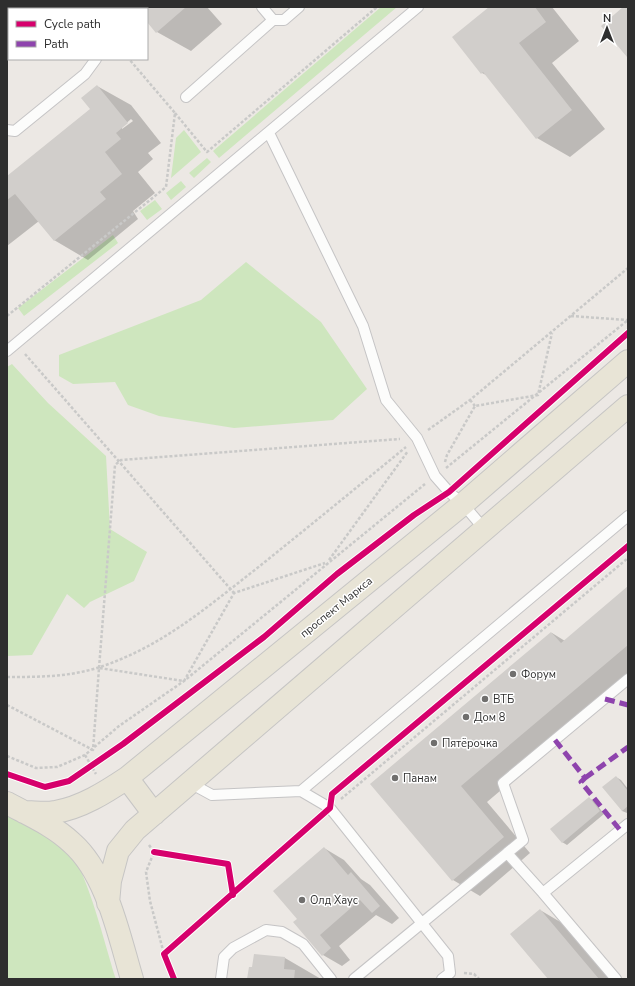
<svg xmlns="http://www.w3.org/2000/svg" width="635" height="986" viewBox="0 0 635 986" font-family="'Nunito Sans',sans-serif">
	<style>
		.green { fill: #cee6be }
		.shadow { fill: #0003; fill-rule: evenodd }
		.building { fill: #d1cecb }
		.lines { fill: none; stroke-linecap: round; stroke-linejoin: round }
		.service-casing { stroke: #c5c4c5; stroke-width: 12 }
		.primary-casing { stroke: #c6c5c4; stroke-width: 24 }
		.path { stroke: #c9c9c8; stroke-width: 2.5; stroke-dasharray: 3 2; stroke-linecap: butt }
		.service { stroke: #fcfcfb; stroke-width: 10 }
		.primary { stroke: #e8e4d6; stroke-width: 22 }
		.quiet { stroke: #8e44ad; stroke-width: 5; stroke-dasharray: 10 5; stroke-linecap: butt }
		.cycleway-casing { stroke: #fff; stroke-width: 8 }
		.cycleway { stroke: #d6006c; stroke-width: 6 }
		.poi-dot { fill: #706f6e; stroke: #fff; stroke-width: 1.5 }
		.labels { text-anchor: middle; stroke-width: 3; stroke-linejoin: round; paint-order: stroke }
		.street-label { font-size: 11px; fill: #2e2e2e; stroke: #fff }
		.poi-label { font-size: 11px; fill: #2e2e2e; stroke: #fff; text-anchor: start }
	</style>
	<rect width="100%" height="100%" fill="#ece8e4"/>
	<!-- green -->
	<path class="green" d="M 381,7 L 397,7 L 219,158 L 213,151 Z
		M 184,130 L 201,152 L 171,178 L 176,138 Z
		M 207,158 L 211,162 L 194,178 L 189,173 Z
		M 181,181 L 186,187 L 171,200 L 166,193 Z
		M 155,200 L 162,209 L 147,220 L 140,211 Z
		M 113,235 L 118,243 L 24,316 L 18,308 Z
		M 246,262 L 321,322 L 367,389 L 333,420 L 234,428 L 159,416 L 128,405 L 115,382 L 73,384 L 59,376 L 59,355 L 201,300 Z
		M 12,364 L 48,403 L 106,456 L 110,529 L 147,552 L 134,581 L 90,602 L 84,608 L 67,594 L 32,655 L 7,656 L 7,367 Z
		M 7,816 C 23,824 51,835 64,845 C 86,862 106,950 116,979 L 7,979 Z"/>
	<!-- shadow -->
	<path class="shadow" d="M 7,7 L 52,7 L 50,9 L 9,9 L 9,43 L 7,44 Z
		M 145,7 L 207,7 L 222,24 L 191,51 L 157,32 L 147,21 L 147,14 L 149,12 Z
		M 491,7 L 552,7 L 579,41 L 552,63 L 605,129 L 570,157 L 537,138 L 488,76 L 482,73 Z
		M 625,7 L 628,7 L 628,56 L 602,26 Z
		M 97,86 L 131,105 L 161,143 L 148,153 L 153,159 L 138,172 L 155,193 L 133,211 L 138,219 L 88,260 L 54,240 L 39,221 L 7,246 L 7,177 L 91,109 ZM 131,119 L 133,121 L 122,129 L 122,127 Z
		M 628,588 L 628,683 L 487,802 L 530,853 L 480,896 L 453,880 L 372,784 L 552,633 L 565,641 Z
		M 616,777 L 621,780 L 628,789 L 627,813 L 622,811 Z
		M 589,798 L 594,801 L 604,814 L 567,845 L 562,842 Z
		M 324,848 L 344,860 L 361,879 L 370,885 L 399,918 L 392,924 L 376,915 L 339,946 L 350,960 L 342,966 L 323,955 L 298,919 Z
		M 540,910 L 574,930 L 615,979 L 549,979 Z
		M 285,958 L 321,979 L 248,979 Z"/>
	<!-- building -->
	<path class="building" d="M 7,7 L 19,7 L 17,9 L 9,9 L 9,15 L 7,17 Z
		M 144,7 L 186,7 L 156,33 L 147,22 L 148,12 Z
		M 489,7 L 535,7 L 546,22 L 519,43 L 572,110 L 536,139 L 483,72 L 481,74 L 452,37 Z
		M 623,7 L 628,7 L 627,57 L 601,26 Z
		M 97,85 L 128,123 L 116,133 L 121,139 L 105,152 L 122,174 L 100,192 L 106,199 L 54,241 L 15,194 L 7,200 L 7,176 L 90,109 L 81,98 Z
		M 628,586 L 628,645 L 461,786 L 504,837 L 452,881 L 370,784 L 551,632 L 561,643 Z
		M 616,776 L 628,791 L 628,806 L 622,811 L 602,787 Z
		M 589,797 L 600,811 L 562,843 L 550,829 Z
		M 324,847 L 348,875 L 351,872 L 380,906 L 372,913 L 360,900 L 320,935 L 331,948 L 322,956 L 293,922 L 297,919 L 273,891 Z
		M 540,909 L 599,979 L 548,979 L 510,934 Z
		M 254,954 L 285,957 L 284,969 L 295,970 L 294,979 L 247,979 L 249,967 L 252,967 Z"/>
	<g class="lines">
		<defs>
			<path id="service" d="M 97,7 L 98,9
				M 262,7 L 273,20 L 284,20 L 299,7
				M 186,97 L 273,20
				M 7,130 L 15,131 L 85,74 L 96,59
				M 269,133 L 363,326 L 386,400 L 417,438 L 435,476 L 449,492 L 463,504 L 485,530
				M 7,351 L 418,7
				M 190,783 L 212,795 L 301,791 L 628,516
				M 301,791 L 330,808 L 448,956 L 450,973 L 442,979
				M 507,853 L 523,840 L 503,783 L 628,679
				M 543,893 L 628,824
				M 221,979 L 224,957 L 233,948 L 266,930 L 282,932 L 303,944 L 331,979
				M 354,979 L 507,853 L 543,893 L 616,979"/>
			<path id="primary" d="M 127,778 L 154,814
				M 7,803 C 29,815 53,825 72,843 C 107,874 119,936 132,979
				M 24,812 C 34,812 46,814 55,812 C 81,808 106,792 127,778 L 463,504 L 628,361
				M 108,903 L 110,881 L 118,851 L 135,830 L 628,406"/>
		</defs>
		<!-- service casing -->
		<use href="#service" class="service-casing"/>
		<!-- primary casing -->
		<use href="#primary" class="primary-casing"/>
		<!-- path -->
		<path class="path" d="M 175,113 L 207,152 L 377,7
			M 7,316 L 166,187 L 175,113 L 129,59
			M 571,316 L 627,320
			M 25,354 L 234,593
			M 470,400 L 475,406
			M 428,430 L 470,400 L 628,268
			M 445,462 L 447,455 L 475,406 L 538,395 L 552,333
			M 446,468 L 628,320
			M 329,560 L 408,451
			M 99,668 L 115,465 L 121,460 L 400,439
			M 7,677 C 38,677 70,677 100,667 C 161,647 206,608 256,569 C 306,529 356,488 406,447
			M 7,705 L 93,750 L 99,668 L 184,681 L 234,593 L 325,563
			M 85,755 L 96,774
			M 7,756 L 36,768 L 57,767 L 85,755 L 119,726 L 184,681 L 425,484
			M 341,799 L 628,558
			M 149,845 L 154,852 L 146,872 L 150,901 L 164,954
			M 464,973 L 474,974 L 479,979"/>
		<!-- service -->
		<use href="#service" class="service"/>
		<!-- primary -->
		<use href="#primary" class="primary"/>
		<!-- quiet -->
		<path class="quiet" d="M 605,699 L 628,705
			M 555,740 L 585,778 L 581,782 L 620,830
			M 585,778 L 628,747"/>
		<defs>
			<path id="cycleway" d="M 7,774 L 45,787 L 69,781 L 123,744 L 264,637 L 337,574 L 414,515 L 449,492 L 628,333
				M 154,852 L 228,864 L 233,895
				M 174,979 L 164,954 L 330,808 L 332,794 L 628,546"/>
		</defs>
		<!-- cycleway casing -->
		<use href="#cycleway" class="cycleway-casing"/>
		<!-- cycleway -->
		<use href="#cycleway" class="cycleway"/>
	</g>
	<!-- markers -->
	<g class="poi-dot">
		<circle cx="513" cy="674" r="4"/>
		<circle cx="485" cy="699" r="4"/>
		<circle cx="466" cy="717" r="4"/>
		<circle cx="434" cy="743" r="4"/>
		<circle cx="395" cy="778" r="4"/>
		<circle cx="302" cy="900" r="4"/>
	</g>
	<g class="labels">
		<!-- street labels -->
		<g class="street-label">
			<text transform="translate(336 607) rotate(-39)" y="4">проспект Маркса</text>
		</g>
		<!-- poi labels -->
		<g class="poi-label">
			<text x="521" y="678">Форум</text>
			<text x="493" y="703">ВТБ</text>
			<text x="474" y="721">Дом 8</text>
			<text x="442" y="747">Пятёрочка</text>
			<text x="403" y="782">Панам</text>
			<text x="310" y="904">Олд Хаус</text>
		</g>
	</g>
	<!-- border -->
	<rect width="635" height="986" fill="none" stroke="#2e2e2e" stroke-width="16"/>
	<!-- legend -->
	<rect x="8" y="8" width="140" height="52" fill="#ffffff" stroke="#ababab"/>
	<rect x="16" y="21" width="20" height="6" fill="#d6006c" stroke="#ababab"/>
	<text x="44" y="28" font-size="12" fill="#2e2e2e">Cycle path</text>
	<rect x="16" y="41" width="20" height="6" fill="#8e44ad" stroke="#ababab"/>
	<text x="44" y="48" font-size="12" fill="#2e2e2e">Path</text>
	<!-- north arrow -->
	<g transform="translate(607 28)" stroke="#ffffff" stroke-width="3" paint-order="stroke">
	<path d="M0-3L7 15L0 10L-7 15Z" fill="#2e2e2e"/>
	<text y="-6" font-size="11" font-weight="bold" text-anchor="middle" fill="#2e2e2e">N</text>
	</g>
</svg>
